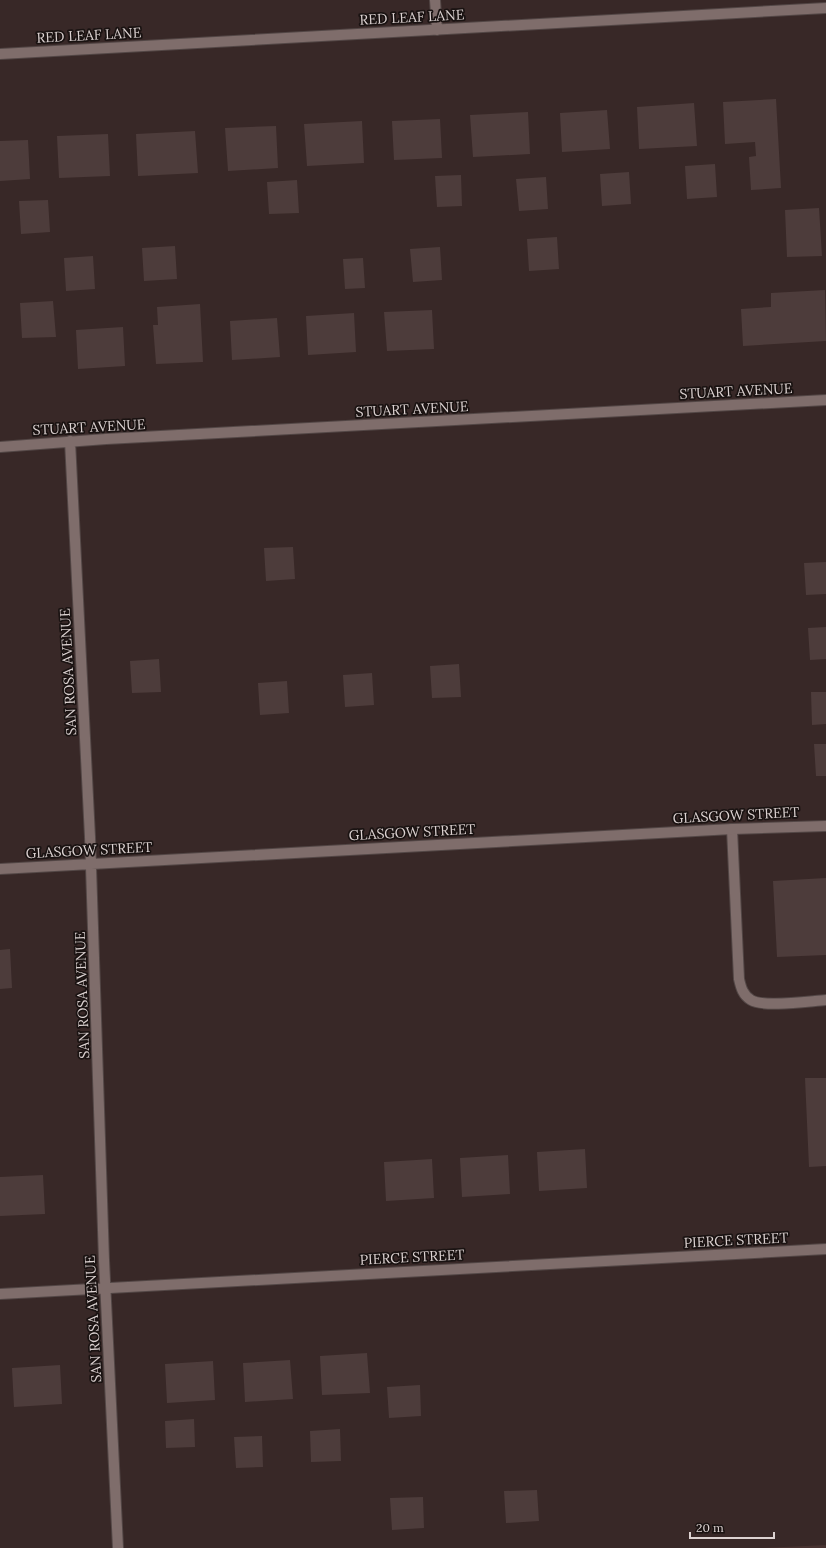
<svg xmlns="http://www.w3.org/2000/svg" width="826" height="1548" viewBox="0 0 826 1548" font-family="Lora,serif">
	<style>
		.built { fill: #483331 }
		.building { fill: #4d3c3b }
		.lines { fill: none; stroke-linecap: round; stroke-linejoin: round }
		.service-casing { stroke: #534746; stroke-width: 12 }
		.minor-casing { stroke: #534746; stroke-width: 12 }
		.service { stroke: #7f6d6b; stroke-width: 10 }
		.minor { stroke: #7f6d6b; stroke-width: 10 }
		.labels { text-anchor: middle; stroke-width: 3.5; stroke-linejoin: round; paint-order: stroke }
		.street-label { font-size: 14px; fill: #dcd2d1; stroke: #1a1312 }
	</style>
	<rect width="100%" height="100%" fill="#382827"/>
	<!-- built -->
	<path class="built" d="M 826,1545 L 826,1548 L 762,1548 Z"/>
	<!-- building -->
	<path class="building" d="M 776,99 L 781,188 L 751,190 L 749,157 L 756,156 L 755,142 L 725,144 L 723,102 Z
		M 694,103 L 697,146 L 639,149 L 637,107 Z
		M 607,110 L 610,149 L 562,152 L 560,113 Z
		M 528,112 L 530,154 L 473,157 L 470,115 Z
		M 440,119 L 442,158 L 394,160 L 392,121 Z
		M 362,121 L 364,163 L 307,166 L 304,124 Z
		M 276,126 L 278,168 L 228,171 L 225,128 Z
		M 195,131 L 198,173 L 138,176 L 136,134 Z
		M 108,134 L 110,176 L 59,178 L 57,136 Z
		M 28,140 L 30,179 L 0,181 L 0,141 Z
		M 715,164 L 717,197 L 687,199 L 685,166 Z
		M 629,172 L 631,204 L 602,206 L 600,174 Z
		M 461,175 L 462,206 L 437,207 L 435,176 Z
		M 546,177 L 548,209 L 519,211 L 516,179 Z
		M 297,180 L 299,213 L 269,214 L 267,182 Z
		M 48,200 L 50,232 L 21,234 L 19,201 Z
		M 819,208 L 822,256 L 787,257 L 785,210 Z
		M 557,237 L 559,269 L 529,271 L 527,239 Z
		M 175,246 L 177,279 L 144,281 L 142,248 Z
		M 440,247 L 442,280 L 413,282 L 410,249 Z
		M 93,256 L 95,289 L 66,291 L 64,258 Z
		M 363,258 L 365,288 L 345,289 L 343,259 Z
		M 825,290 L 826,341 L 743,346 L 741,309 L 771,307 L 771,293 Z
		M 53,301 L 56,337 L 22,338 L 20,303 Z
		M 200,304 L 203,362 L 156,364 L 153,325 L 158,325 L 157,307 Z
		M 432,310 L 434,349 L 387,351 L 384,312 Z
		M 354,313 L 356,352 L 308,355 L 306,316 Z
		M 277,318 L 280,357 L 232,360 L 230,321 Z
		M 123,327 L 125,366 L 78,369 L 76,330 Z
		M 293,547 L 295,579 L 266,581 L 264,548 Z
		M 826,562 L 826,594 L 806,595 L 804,563 Z
		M 826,627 L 826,659 L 810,660 L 808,628 Z
		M 159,659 L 161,692 L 132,693 L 130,661 Z
		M 459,664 L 461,697 L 432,698 L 430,666 Z
		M 372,673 L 374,705 L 345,707 L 343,675 Z
		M 287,681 L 289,713 L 260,715 L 258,683 Z
		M 811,692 L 826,692 L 826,724 L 812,725 Z
		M 814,744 L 826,744 L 826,776 L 816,776 Z
		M 826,878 L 826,955 L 777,957 L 773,881 Z
		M 10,949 L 12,988 L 0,989 L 0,950 Z
		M 805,1078 L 826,1078 L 826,1166 L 809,1167 Z
		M 585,1149 L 587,1188 L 539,1191 L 537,1152 Z
		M 508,1155 L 510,1194 L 462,1197 L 460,1158 Z
		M 432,1159 L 434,1198 L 386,1201 L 384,1162 Z
		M 43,1175 L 45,1214 L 0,1216 L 0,1177 Z
		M 367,1353 L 370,1393 L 322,1395 L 320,1356 Z
		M 290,1360 L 293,1399 L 245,1402 L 243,1363 Z
		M 213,1361 L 215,1400 L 167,1403 L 165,1364 Z
		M 60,1365 L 62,1404 L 14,1407 L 12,1368 Z
		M 420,1385 L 421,1416 L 389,1418 L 387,1387 Z
		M 194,1419 L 195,1447 L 166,1448 L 165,1421 Z
		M 340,1429 L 341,1461 L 311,1462 L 310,1431 Z
		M 262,1436 L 263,1467 L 236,1468 L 234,1437 Z
		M 537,1490 L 539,1521 L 506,1523 L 504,1491 Z
		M 423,1497 L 424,1528 L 392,1530 L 390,1498 Z"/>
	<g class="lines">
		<defs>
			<path id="service" d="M 732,829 L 739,979 C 741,988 743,995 751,1000 C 764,1008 810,1001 826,1000"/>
			<path id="minor" d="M 435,0 L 437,30
				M 0,54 L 826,8
				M 70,441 L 90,837 L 104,1260 L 118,1548
				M 0,447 L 106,439 L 826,400
				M 0,869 L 732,829 L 826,826
				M 0,1294 L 826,1249"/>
		</defs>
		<!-- service casing -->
		<use href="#service" class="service-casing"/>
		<!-- minor casing -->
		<use href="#minor" class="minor-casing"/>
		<!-- service -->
		<use href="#service" class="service"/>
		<!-- minor -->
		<use href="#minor" class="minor"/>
	</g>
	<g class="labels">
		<!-- street labels -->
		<g class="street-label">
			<text transform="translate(412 17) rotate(-3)" y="5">RED LEAF LANE</text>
			<text transform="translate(89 35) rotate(-3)" y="5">RED LEAF LANE</text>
			<text transform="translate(736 391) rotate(-3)" y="5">STUART AVENUE</text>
			<text transform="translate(412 409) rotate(-3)" y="5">STUART AVENUE</text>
			<text transform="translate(89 427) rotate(-3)" y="5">STUART AVENUE</text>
			<text transform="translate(68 672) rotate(-93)" y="5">SAN ROSA AVENUE</text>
			<text transform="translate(736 815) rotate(-3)" y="5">GLASGOW STREET</text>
			<text transform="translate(412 832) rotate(-3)" y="5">GLASGOW STREET</text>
			<text transform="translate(89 850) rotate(-3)" y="5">GLASGOW STREET</text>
			<text transform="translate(82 995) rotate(-92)" y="5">SAN ROSA AVENUE</text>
			<text transform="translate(736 1240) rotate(-3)" y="5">PIERCE STREET</text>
			<text transform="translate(412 1257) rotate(-3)" y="5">PIERCE STREET</text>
			<text transform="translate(93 1319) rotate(-93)" y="5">SAN ROSA AVENUE</text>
		</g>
	</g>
	<!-- scale -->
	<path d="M690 1532v6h84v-6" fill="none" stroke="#dcd2d1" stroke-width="2"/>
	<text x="696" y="1532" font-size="12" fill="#dcd2d1" stroke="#1a1312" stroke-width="3" paint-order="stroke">20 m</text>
</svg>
